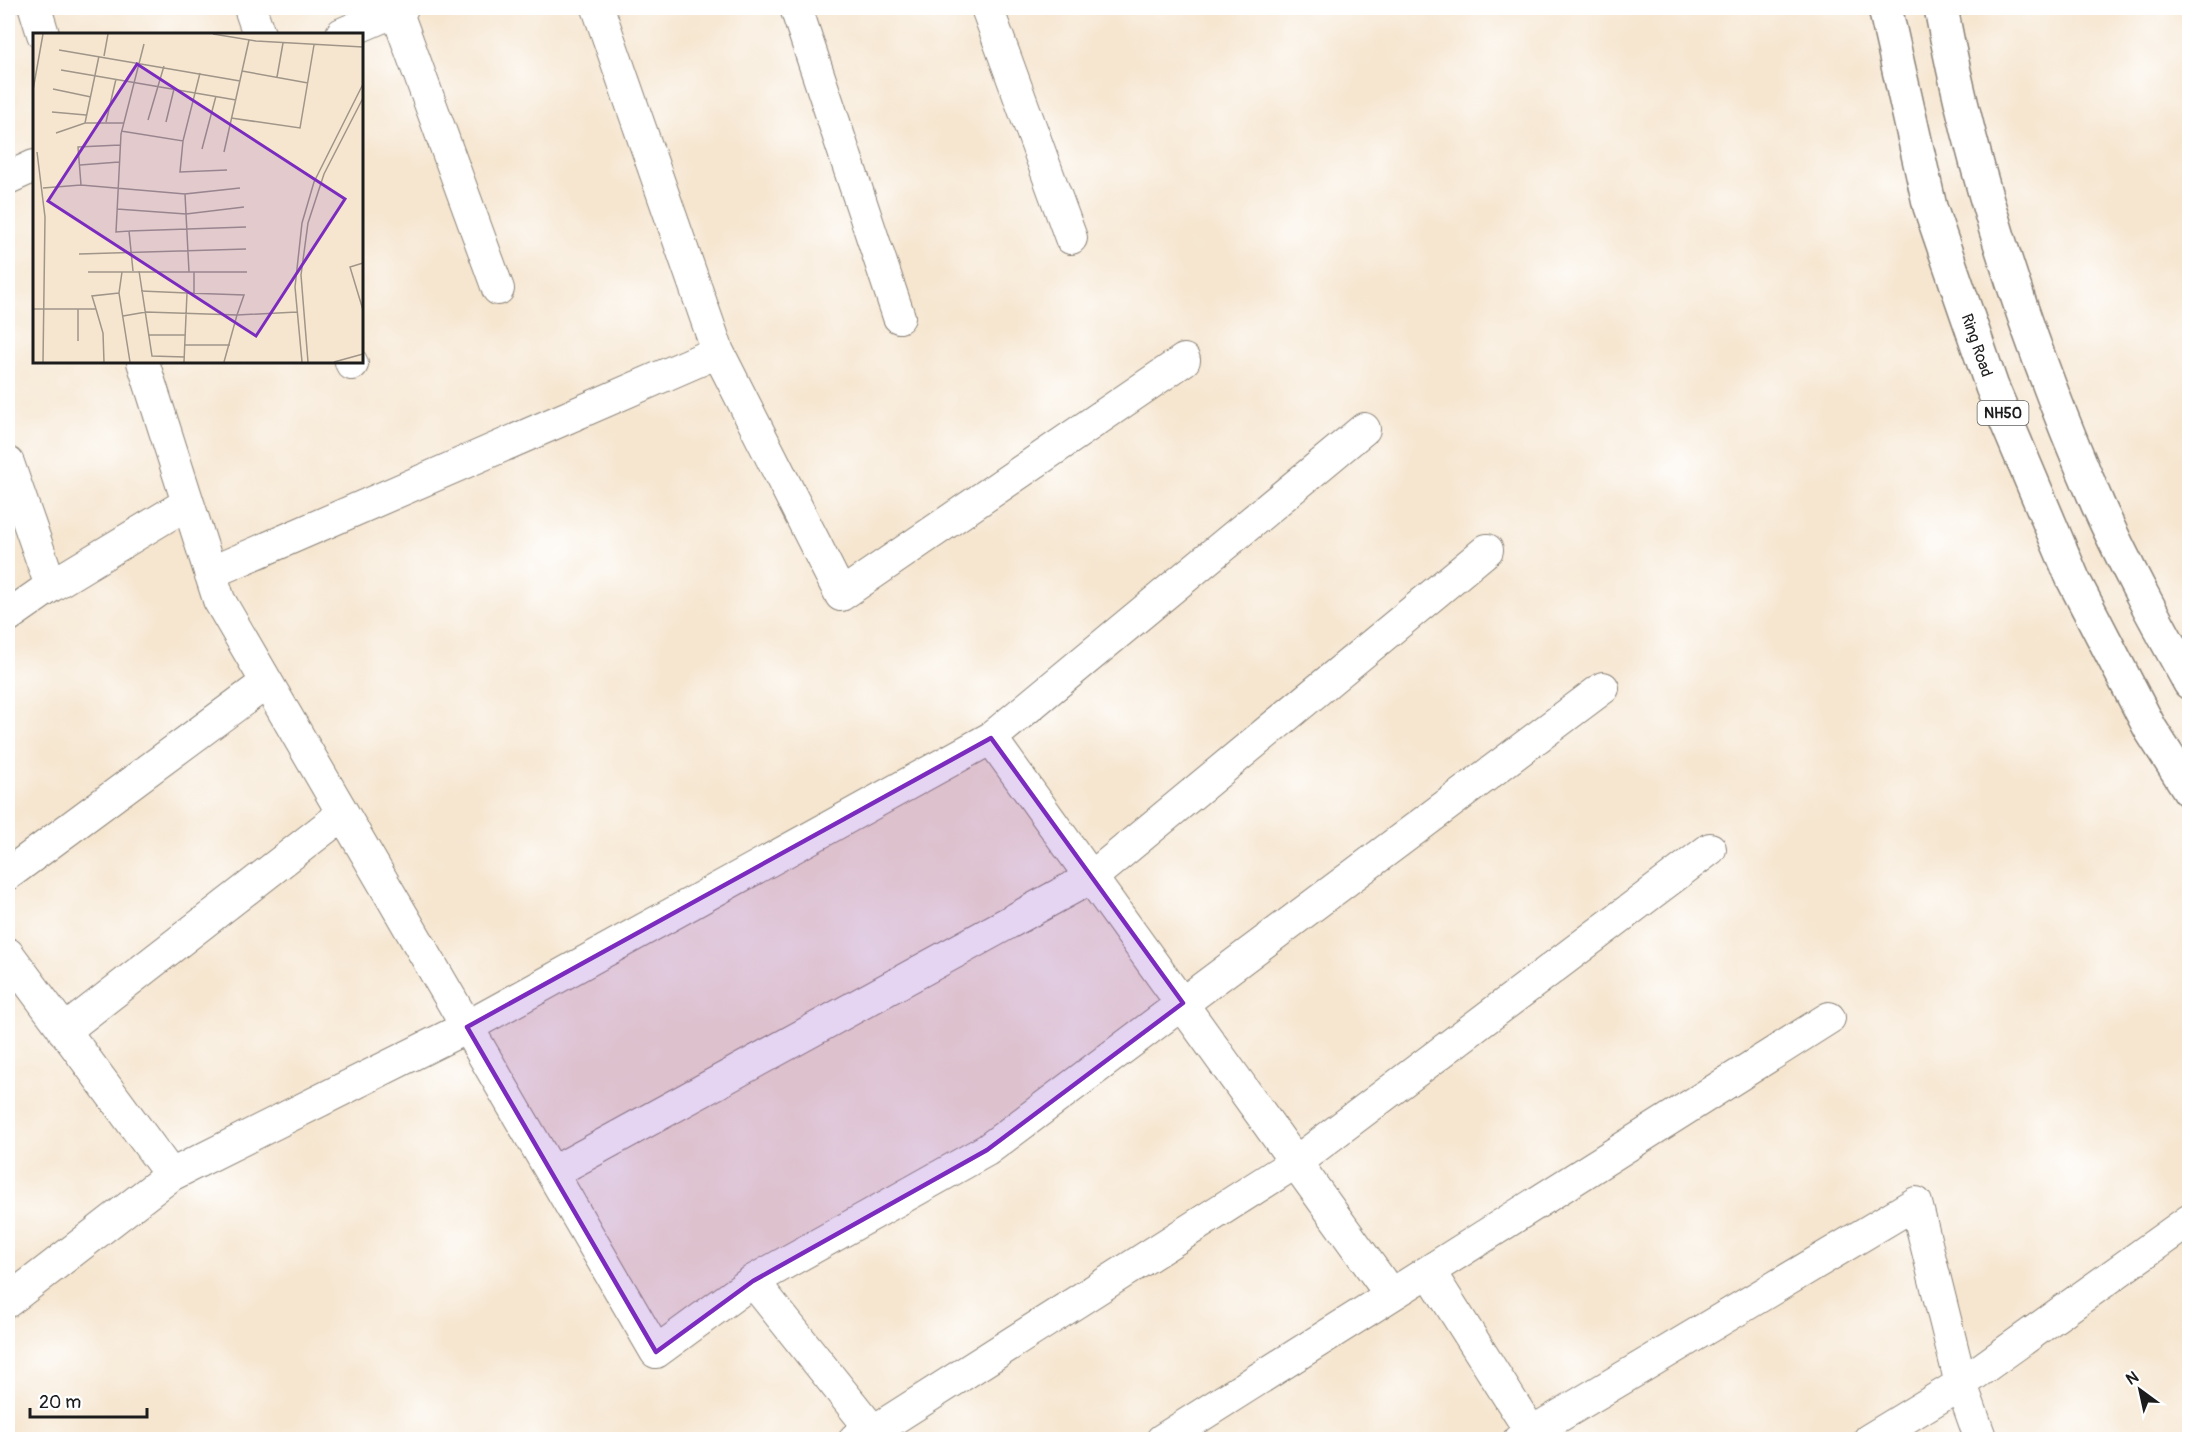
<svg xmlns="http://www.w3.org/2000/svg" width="2197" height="1447" viewBox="0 0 2197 1447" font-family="Pangolin,sans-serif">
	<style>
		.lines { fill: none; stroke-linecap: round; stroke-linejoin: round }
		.street-casing { stroke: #898176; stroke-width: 34 }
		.highway-casing { stroke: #898176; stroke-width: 36 }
		.street { stroke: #fff; stroke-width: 32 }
		.highway { stroke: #fff; stroke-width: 33 }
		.marked { fill: #7b2cbf; fill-opacity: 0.2; stroke: #7b2cbf; stroke-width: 4.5; stroke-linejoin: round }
		.labels { text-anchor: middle; stroke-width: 4.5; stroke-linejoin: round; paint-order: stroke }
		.shield { fill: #fff; stroke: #606060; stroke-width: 1.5 }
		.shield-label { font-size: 15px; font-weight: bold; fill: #1c1c1c }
		.street-label { font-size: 16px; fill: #1c1c1c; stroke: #fff }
		.inset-road { fill: none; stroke: #9f9588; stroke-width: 1.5 }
		.view { fill: #7b2cbf; fill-opacity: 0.15; stroke: #7b2cbf; stroke-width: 3 }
		.inset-edge { fill: none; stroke: #1c1c1c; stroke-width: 3 }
	</style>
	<rect width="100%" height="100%" fill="#fff"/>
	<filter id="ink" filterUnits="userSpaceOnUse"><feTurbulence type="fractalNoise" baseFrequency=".0167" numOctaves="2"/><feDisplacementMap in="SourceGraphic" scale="12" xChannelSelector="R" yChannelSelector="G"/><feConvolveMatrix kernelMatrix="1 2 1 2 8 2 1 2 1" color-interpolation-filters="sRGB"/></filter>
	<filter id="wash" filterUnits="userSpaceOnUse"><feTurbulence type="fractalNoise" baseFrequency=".008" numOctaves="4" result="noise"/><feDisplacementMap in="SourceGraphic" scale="24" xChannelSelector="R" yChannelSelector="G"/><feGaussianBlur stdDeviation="1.35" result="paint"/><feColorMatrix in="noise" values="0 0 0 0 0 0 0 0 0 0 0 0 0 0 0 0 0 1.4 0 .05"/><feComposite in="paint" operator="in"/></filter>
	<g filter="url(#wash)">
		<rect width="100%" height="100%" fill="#f6e6d0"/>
	</g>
	<g filter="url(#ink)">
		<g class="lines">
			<defs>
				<path id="street" d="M 35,8 L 43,34
					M 250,8 L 259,34
					M 796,8 L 899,317
					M 987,8 L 1071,238
					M 396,10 L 498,289
					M 342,34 L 402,8
					M 8,178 L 34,166
					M 718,352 L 841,595 L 1184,360
					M 143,362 L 219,600 L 656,1352 L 753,1281 L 880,1440
					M 351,362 L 352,364
					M 1364,429 L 991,738 L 1391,1295
					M 8,463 L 51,586
					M 210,573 L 718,352 L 598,8
					M 8,616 L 51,586 L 188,503
					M 8,874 L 266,683
					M 8,954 L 171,1175
					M 64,1031 L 343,814
					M 552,1173 L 1092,877 L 1487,550
					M 1429,1271 L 1531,1432
					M 753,1281 L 987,1150 L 1603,688
					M 8,1301 L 171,1175 L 467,1027 L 991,738
					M 855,1439 L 874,1431 L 1296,1162 L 1710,849
					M 1162,1440 L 1829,1018
					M 1519,1440 L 1916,1203 L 1961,1384 L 2190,1220
					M 1869,1440 L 1961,1384 L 1981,1440"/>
				<g id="highway">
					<path id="s1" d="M 1885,8 L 1930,207 L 1992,387 L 2073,579 L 2151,730 L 2190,791"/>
					<path d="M 1941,8 C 1973,179 2029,346 2098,505 C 2125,565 2158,625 2190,683"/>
				</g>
			</defs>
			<!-- street casing -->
			<use href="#street" class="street-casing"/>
			<!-- highway casing -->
			<use href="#highway" class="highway-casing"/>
			<!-- street -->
			<use href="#street" class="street"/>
			<!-- highway -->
			<use href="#highway" class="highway"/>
		</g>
	</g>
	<!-- marked area -->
	<path class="marked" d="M 991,738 L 1183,1003 L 987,1150 L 753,1281 L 656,1352 L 467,1027 Z"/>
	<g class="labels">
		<!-- shield labels -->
		<rect class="shield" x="1977.5" y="401" width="51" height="24" rx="4.5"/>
		<g class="shield-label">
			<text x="2003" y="418">NH50</text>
		</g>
		<!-- street labels -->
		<g class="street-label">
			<text dy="6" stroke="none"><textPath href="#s1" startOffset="350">Ring Road</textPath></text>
		</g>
	</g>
	<!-- overview -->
	<g transform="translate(33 33)">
		<rect width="330" height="330" fill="#f6e6d0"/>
		<path class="inset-road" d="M 180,1 L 223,8 L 330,14M 26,17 L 207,48M 71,23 L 75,1M 28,37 L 203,67M 209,38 L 275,50M 244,44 L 250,10M 20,56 L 58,64M 0,57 L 10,1M 19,79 L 53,82M 198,85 L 267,95 L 281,12M 115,87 L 131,33M 73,89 L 83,46M 133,89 L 141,56M 52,90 L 66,23M 88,98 L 150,108 L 167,40M 23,100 L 52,90 L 91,90M 150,108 L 147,139 L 194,137M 169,116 L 183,63M 4,119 L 12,184 L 10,329M 191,119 L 216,7M 47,132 L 86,129M 48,152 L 45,114 L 87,112M 10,155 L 48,152 L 152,161M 84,176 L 153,181 L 211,174M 96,198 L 213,194M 46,221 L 213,216M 330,230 L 317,234 L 330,277M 100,238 L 96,198 L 83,199 L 88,101 L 111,11M 106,238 L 119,323 L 152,324M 55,239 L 89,239M 156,239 L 152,161 L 207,155M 108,258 L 154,260M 161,260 L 161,239M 0,276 L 63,276 L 70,300 L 71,329M 63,276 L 59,263 L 86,260M 90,283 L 113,279 L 204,282 L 191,329M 115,302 L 152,302M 45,308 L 45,276M 152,312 L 197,312M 97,329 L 86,260 L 89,239 L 214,239M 151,329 L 154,260 L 211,262 L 204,282 L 264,279M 269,329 L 262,254 L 269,190 L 281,149 L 330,51M 275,329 L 268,242 L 275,190 L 291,141 L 330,65M 301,329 L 330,321"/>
		<path class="view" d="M 104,31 L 312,166 L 223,303 L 15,168 Z"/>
		<rect width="330" height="330" class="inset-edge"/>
	</g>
	<!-- margin -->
	<rect width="2197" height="1447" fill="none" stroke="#fff" stroke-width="30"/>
	<!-- north arrow -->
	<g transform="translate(2140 1390) rotate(327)" stroke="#ffffff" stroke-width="4.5" paint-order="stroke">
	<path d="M0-4.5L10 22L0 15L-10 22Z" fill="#1c1c1c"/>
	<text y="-9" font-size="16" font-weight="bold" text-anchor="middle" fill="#1c1c1c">N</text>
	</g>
	<!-- scale -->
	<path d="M30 1408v9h117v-9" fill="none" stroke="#1c1c1c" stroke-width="3"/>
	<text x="39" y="1408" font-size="18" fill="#1c1c1c" stroke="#ffffff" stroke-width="4.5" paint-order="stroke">20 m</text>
</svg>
